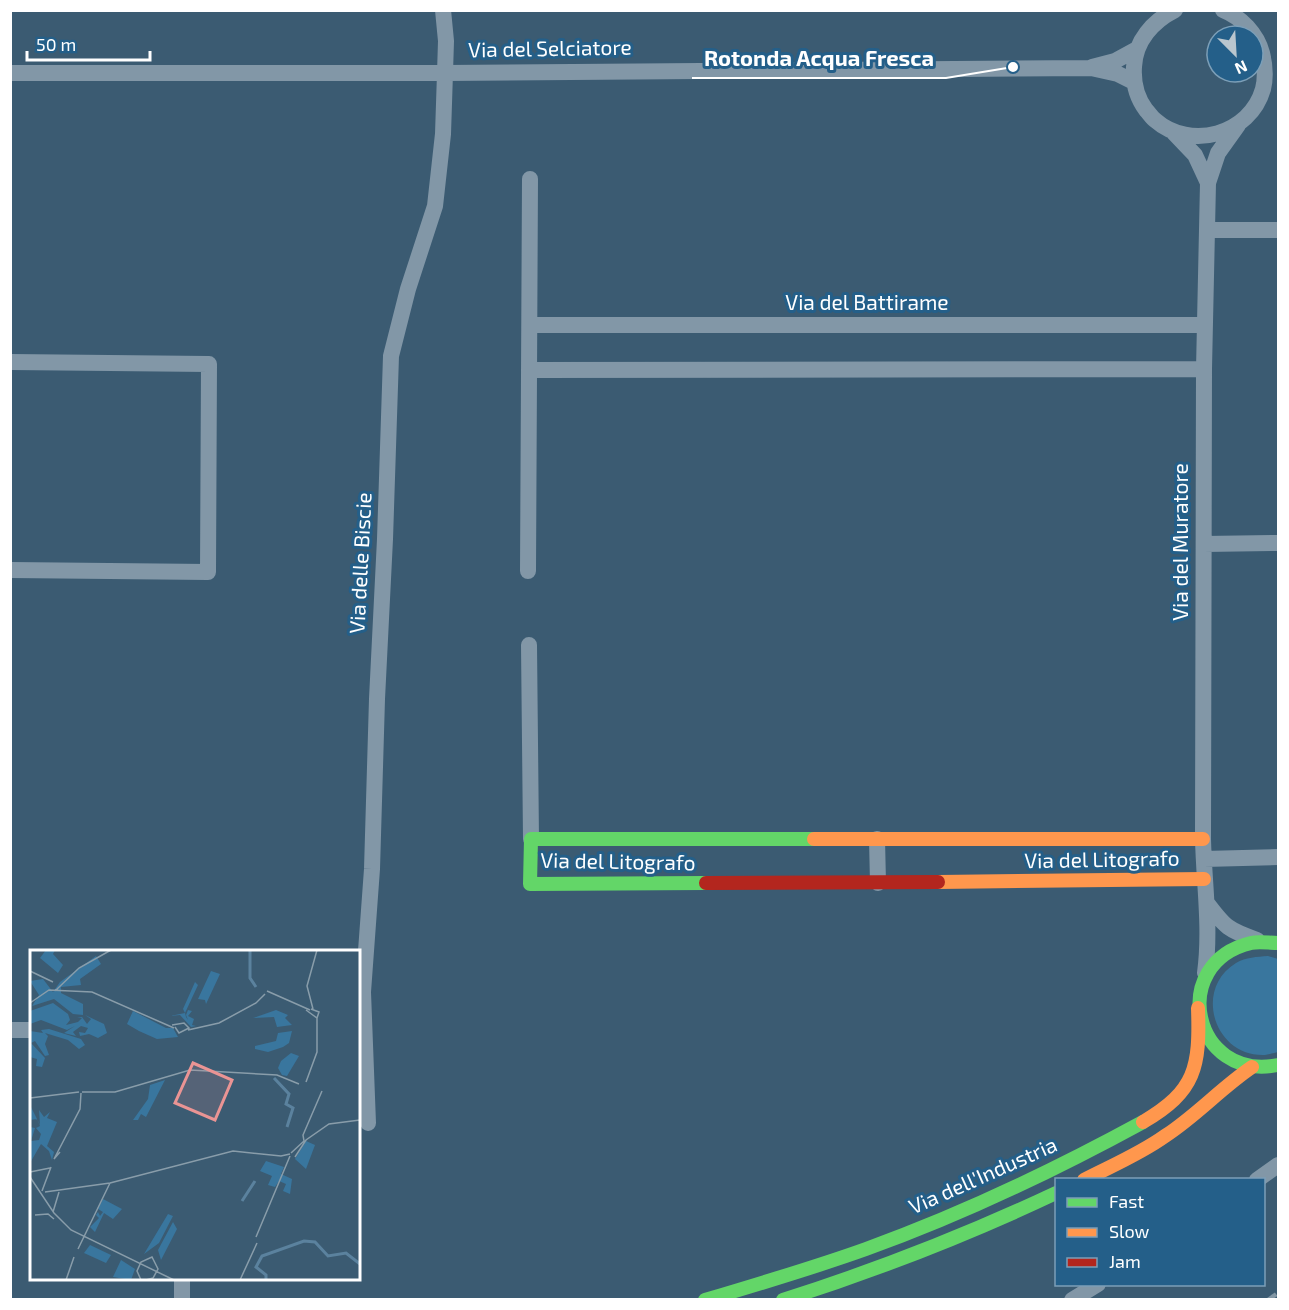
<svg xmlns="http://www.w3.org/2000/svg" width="1289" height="1310" viewBox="0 0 1289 1310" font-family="'Exo 2',sans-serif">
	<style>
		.green { fill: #39769e }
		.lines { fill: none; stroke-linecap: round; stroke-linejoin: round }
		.street { stroke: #8297a7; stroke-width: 16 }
		.fast { stroke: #63d668; stroke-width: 14 }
		.slow { stroke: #ff974d; stroke-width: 14 }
		.jam { stroke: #b3261e; stroke-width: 14 }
		.rail { stroke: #8297a5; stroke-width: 4.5; stroke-dasharray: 10 4.5; stroke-linecap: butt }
		.labels { text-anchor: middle; stroke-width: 6; stroke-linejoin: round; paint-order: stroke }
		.street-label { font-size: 21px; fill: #fff; stroke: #245f89 }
		.inset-river { fill: none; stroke: #5b829e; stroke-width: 3 }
		.inset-road { fill: none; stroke: #899daa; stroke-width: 1.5 }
		.view { fill: #ea9494; fill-opacity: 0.15; stroke: #ea9494; stroke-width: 3 }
		.inset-edge { fill: none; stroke: #fff; stroke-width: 3 }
		.leader { fill: none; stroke: #fff; stroke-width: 2 }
		.callout-dot { fill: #fff; stroke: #245f89; stroke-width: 2 }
		.callout-label { font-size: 22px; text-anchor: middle; font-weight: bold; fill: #fff; stroke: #245f89; stroke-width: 6; stroke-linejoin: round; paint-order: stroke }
	</style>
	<rect width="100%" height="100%" fill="#3b5b72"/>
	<!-- green -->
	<path class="green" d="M 1268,956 L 1278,959 L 1278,1052 C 1274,1053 1269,1054 1265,1055 C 1214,1057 1193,989 1236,963 C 1246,957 1257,957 1268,956 Z"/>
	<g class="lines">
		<!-- street -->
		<path class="street" d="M 1175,10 C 1153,21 1135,41 1134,67 C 1133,82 1137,98 1146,110 C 1149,113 1152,118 1155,120 C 1190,151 1250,135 1263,89 C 1266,77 1265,65 1262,53 C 1257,34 1241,17 1223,10
			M 1092,67 L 1115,61 L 1137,49
			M 10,73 L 445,73 L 1091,68 L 1118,74 L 1134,82
			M 1174,133 L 1195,155 L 1208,183
			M 1208,230 L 1278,230
			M 530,325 L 1205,325
			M 10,362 L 209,364 L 208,572 L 10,570
			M 529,370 L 1204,369
			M 1204,544 L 1278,543
			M 528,571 L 530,179
			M 529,645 L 531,839
			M 877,839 L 878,883
			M 1204,859 L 1278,857
			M 1207,903 C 1225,927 1228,930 1257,940
			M 1205,973 C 1211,928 1204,884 1203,839 L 1204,369 L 1208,183 L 1218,153 L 1238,125
			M 10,1030 L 32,1030
			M 368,1123 L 363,992 L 372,869 L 377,699 L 385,539 L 391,356 L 408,289 L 435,206 L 443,134 L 445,73 L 446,41 L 443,10
			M 1257,1180 L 1278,1165
			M 182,1278 L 182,1300
			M 1072,1300 L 1098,1284"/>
		<!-- fast -->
		<path class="fast" d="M 706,883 L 530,884 L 531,839 L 814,839
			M 1278,943 C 1269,943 1259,941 1251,943 C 1167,963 1193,1082 1278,1065
			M 705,1300 C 759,1284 813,1268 866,1249 C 961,1215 1053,1171 1143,1122
			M 783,1300 C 877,1270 967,1235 1056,1193"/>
		<!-- slow -->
		<path class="slow" d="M 814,839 L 1203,839
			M 938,882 L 1204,879
			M 1143,1122 C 1196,1091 1200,1067 1198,1008
			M 1084,1180 C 1111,1166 1140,1154 1165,1136 C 1196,1116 1221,1088 1252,1067"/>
		<!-- jam -->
		<path class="jam" d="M 706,883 L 938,882"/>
		<!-- rail -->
		<path class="rail" d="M 1268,1300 L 1278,1293"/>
	</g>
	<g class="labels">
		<!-- street labels -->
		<g class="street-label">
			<text transform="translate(550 49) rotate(-1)" y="7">Via del Selciatore</text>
			<text x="867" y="310">Via del Battirame</text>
			<text transform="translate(1181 542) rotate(-90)" y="7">Via del Muratore</text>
			<text transform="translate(361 563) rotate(-87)" y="7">Via delle Biscie</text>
			<text transform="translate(1102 860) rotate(-1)" y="7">Via del Litografo</text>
			<text transform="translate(618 862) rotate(1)" y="7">Via del Litografo</text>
			<text transform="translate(983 1176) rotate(-24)" y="7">Via dell'Industria</text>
		</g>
	</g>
	<!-- overview -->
	<g transform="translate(30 950)">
		<rect width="330" height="330" fill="#3b5b72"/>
		<path d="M 16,0 L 25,0 L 23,4 L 33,15 L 28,23 L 10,8 ZM 66,6 L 71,14 L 50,29 L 51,35 L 31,37 L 31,43 L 53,54 L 53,65 L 43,64 L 24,49 L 2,56 L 9,45 L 0,31 L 13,29 L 23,42 L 30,32 ZM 181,21 L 190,24 L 176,54 L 175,50 L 168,49 ZM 165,32 L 168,35 L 155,63 L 156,67 L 158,70 L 156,65 L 158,60 L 162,61 L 158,66 L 164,69 L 162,75 L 166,76 L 161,77 L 150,65 L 140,66 L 155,63 L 153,59 ZM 23,53 L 38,64 L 40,70 L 36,75 L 48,72 L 52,68 L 47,67 L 52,67 L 57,74 L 61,69 L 55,65 L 74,74 L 77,83 L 68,88 L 59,84 L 50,86 L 49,82 L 55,83 L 58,78 L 51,76 L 43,82 L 46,86 L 34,83 L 45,76 L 37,80 L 11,70 L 0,74 L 0,61 ZM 246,60 L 258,65 L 255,68 L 262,75 L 247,77 L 244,67 L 223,68 ZM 103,61 L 136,78 L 143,78 L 148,87 L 127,89 L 109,81 L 97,74 ZM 19,79 L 51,89 L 55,95 L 49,99 L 38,90 L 15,83 L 18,86 L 15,94 L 19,105 L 15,106 L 5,91 L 1,93 L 15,108 L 12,117 L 6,116 L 7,109 L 0,107 L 0,81 L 13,83 L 11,80 ZM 262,81 L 259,93 L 253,97 L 238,102 L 225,99 L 225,96 L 246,91 L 248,83 ZM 261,103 L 269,106 L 257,126 L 252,125 L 248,118 L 251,111 ZM 135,130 L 116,167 L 111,164 L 108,170 L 103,170 L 118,149 L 120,135 ZM 0,155 L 10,175 L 9,160 L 14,167 L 20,162 L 17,168 L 27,172 L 17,196 L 24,202 L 22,210 L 19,201 L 11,194 L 0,213 L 0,177 L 5,178 L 1,191 L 9,190 L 11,184 L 6,178 L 10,176 L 7,169 L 0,170 ZM 276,191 L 285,195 L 276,219 L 265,209 ZM 236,211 L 254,217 L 251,224 L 262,229 L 260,244 L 253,241 L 256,234 L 249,231 L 245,237 L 238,235 L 242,226 L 230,221 ZM 73,249 L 92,259 L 83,269 L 74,263 L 65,282 L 60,277 L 69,268 L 66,265 L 68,262 L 70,266 L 73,262 L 68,259 ZM 138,264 L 143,266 L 129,293 L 114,304 ZM 143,272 L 147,279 L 131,310 L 128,300 ZM 60,295 L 81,305 L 76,313 L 54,303 ZM 91,310 L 105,319 L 101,330 L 83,327 Z" fill="#39769e"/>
		<path class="inset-river" d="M 220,0 L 220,28 L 226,37M 244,128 L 259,144 L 256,154 L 263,158 L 257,177M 212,251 L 225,231M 236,330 L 236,325 L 226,317 L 232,306 L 274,291 L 285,292 L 298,306 L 316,303 L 330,314"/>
		<path class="inset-road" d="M 0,21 L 23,32M 25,41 L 49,18 L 81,0M 237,41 L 280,60M 0,53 L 19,40 L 62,42 L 144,78M 283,59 L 277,36 L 287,0M 276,60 L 287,68 L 289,62 L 281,59M 142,75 L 154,73 L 159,78 L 149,83 L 145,77M 158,80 L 189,73 L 226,53 L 235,44M 276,132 L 287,102 L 287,68M 52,142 L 85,142 L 160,120 L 247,125 L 269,134M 0,148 L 49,142M 30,202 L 24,209 L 50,159 L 51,143M 261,203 L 274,191 L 273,185 L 292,141M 265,207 L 276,190 L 299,174 L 330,170M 0,222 L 20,218M 0,227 L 24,263 L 41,280 L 144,330M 12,241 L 21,217M 15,242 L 80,233 L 203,201 L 251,206 L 260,204M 23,262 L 29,242M 5,265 L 18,264 L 24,269M 226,287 L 260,206M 48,299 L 80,233M 36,330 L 44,307M 111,330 L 107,321 L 111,312 L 122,307 L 128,319 L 123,328 L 116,330M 210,330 L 227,293"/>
		<path class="view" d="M 163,113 L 202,130 L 185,170 L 145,153 Z"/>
		<rect width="330" height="330" class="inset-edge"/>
	</g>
	<!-- callouts -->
	<path class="leader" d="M1013 67L946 78H692"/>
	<circle class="callout-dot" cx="1013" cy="67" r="6"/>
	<g class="callout-label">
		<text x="819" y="66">Rotonda Acqua Fresca</text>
	</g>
	<!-- border -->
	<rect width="1289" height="1310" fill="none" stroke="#ffffff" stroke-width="24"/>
	<!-- legend -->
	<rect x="1055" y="1178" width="210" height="108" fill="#245f89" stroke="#7c9fb8" stroke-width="1.5"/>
	<rect x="1067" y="1198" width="30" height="9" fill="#63d668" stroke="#7c9fb8" stroke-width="1.5"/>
	<text x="1109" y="1208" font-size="18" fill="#ffffff">Fast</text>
	<rect x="1067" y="1228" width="30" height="9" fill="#ff974d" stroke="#7c9fb8" stroke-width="1.5"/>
	<text x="1109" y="1238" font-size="18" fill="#ffffff">Slow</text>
	<rect x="1067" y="1258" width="30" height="9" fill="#b3261e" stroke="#7c9fb8" stroke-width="1.5"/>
	<text x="1109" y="1268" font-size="18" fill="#ffffff">Jam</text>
	<!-- north arrow -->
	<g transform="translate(1235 54) rotate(156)"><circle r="28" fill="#245f89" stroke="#7c9fb8" stroke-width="1.5"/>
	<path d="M0-4.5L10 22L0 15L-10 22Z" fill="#bac6ce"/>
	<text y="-9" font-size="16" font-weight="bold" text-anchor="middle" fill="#ffffff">N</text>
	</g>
	<!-- scale -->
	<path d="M27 51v9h123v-9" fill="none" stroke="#ffffff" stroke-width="3"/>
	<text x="36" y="51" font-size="18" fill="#ffffff" stroke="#245f89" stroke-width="4.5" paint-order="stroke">50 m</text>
</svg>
